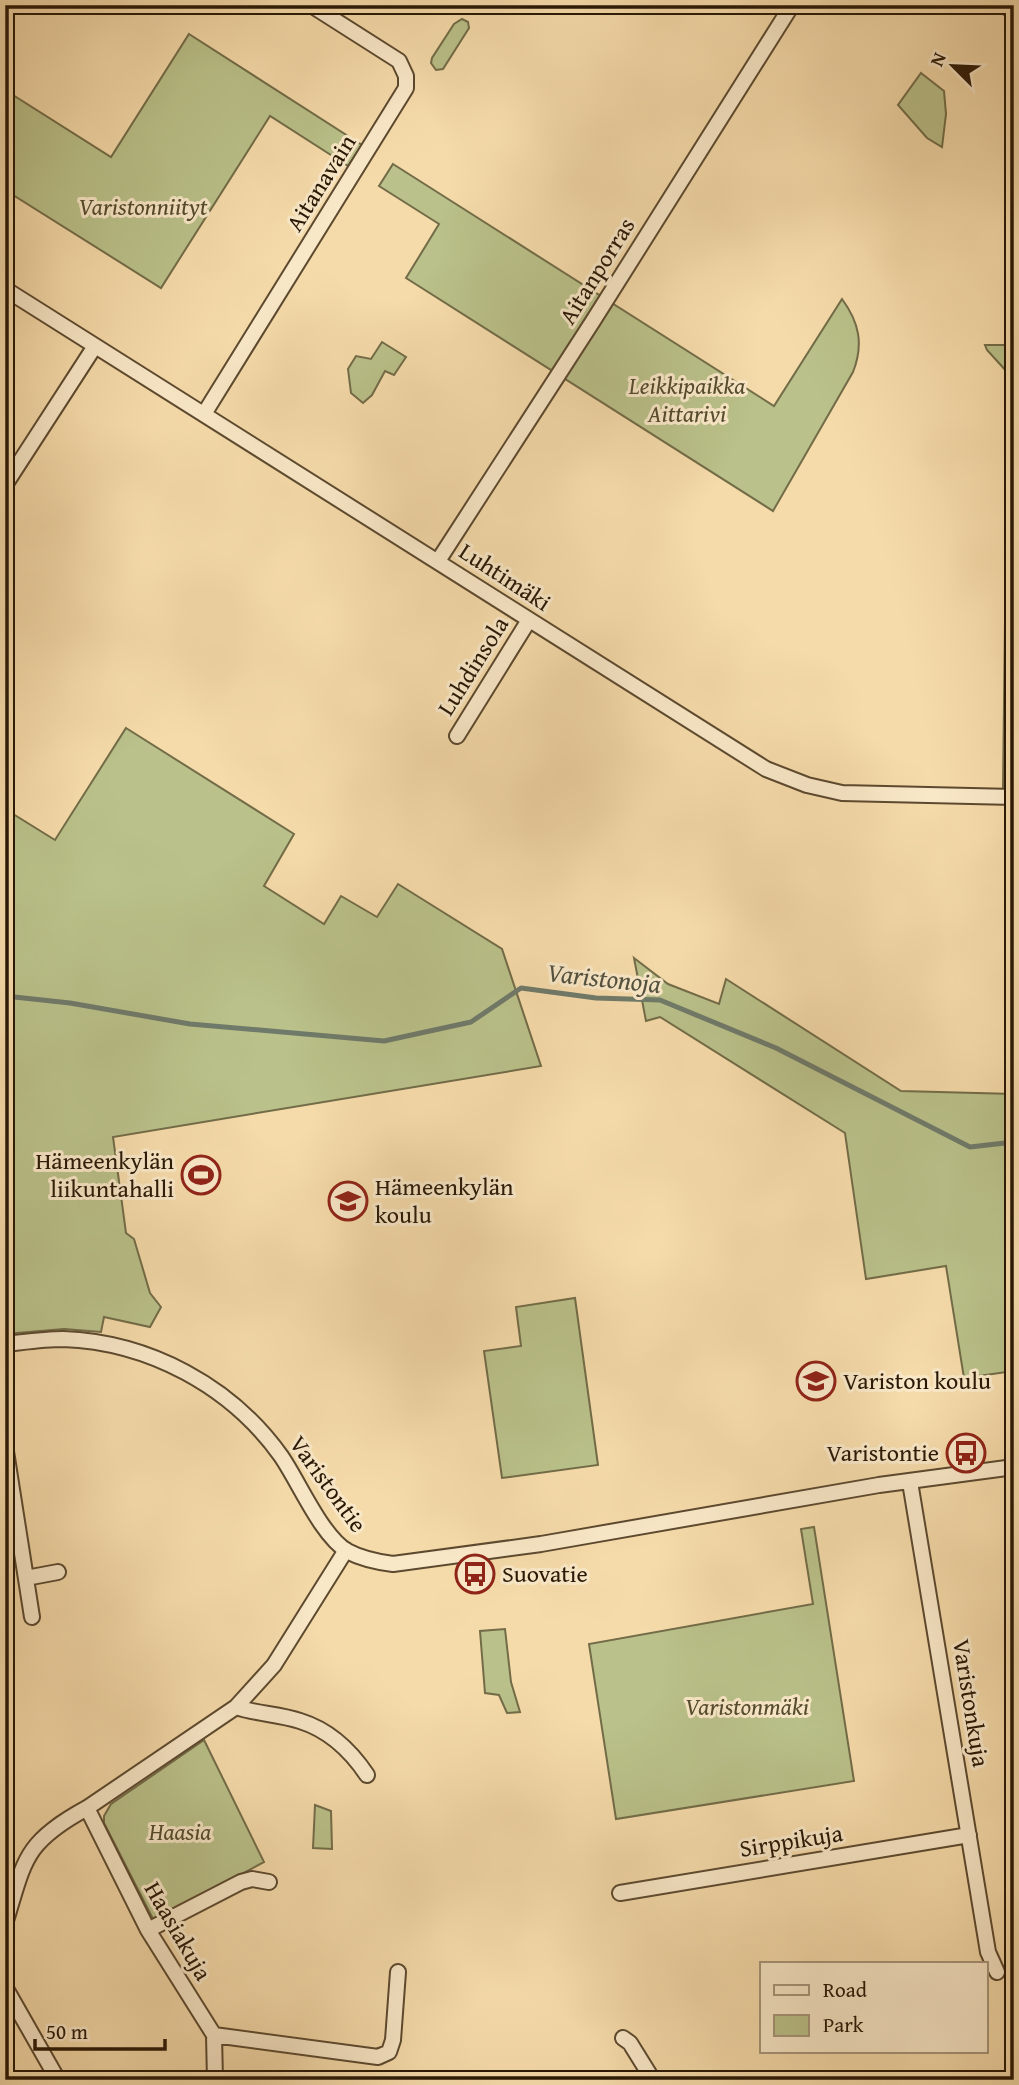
<svg xmlns="http://www.w3.org/2000/svg" width="1019" height="2085" viewBox="0 0 1019 2085" font-family="'Gentium Book Plus',serif">
	<style>
		.green { fill: #bac18a; stroke: #726c48; stroke-width: 2 }
		.lines { fill: none; stroke-linecap: round; stroke-linejoin: round }
		.stream { stroke: #6f7a6a; stroke-width: 5 }
		.street-casing { stroke: #5c492f; stroke-width: 18 }
		.street { stroke: #f9e8c8; stroke-width: 14 }
		.labels { text-anchor: middle; stroke-width: 6; stroke-linejoin: round; paint-order: stroke }
		.street-label { font-size: 24px; fill: #291806; stroke: #f9e8c8 }
		.park-label { font-size: 24px; font-style: italic; fill: #544b2e; stroke: #f9e8c8 }
		.poi-label { font-size: 24px; fill: #291806; stroke: #f9e8c8; text-anchor: start }
		.water-label { font-size: 26px; font-style: italic; fill: #525140; stroke: #f9e8c8 }
	</style>
	<rect width="100%" height="100%" fill="#f6dbaa"/>
	<filter id="stains"><feTurbulence type="fractalNoise" baseFrequency=".00286" numOctaves="4"/><feColorMatrix values="0 0 0 0 .2 0 0 0 0 .09 0 0 0 0 .02 0 0 0 .5 -.17"/></filter>
	<radialGradient id="worn" r=".72"><stop offset=".6" stop-color="#630" stop-opacity="0"/><stop offset="1" stop-color="#630" stop-opacity=".3"/></radialGradient>
	<!-- green -->
	<path class="green" d="M 462,19 L 468,22 L 469,28 L 443,69 L 436,70 L 431,63 L 432,58 L 454,24 Z
		M 189,34 L 362,145 L 348,166 L 270,116 L 161,288 L 5,190 L 5,90 L 111,157 Z
		M 921,73 L 944,91 L 946,114 L 942,147 L 927,138 L 898,105 Z
		M 393,164 L 774,406 L 842,299 C 859,322 864,344 853,372 L 773,511 L 406,278 L 439,224 L 379,186 Z
		M 382,342 L 406,357 L 394,375 L 385,371 L 372,395 L 363,403 L 351,393 L 348,369 L 356,356 L 371,359 Z
		M 985,345 L 1014,345 L 1014,785 L 1003,787 L 1008,373 L 987,350 Z
		M 126,728 L 294,834 L 264,886 L 324,924 L 341,896 L 377,917 L 398,884 L 502,949 L 541,1066 L 113,1137 L 126,1233 L 134,1239 L 150,1293 L 161,1307 L 150,1327 L 104,1317 L 101,1332 L 64,1329 L 5,1334 L 5,809 L 55,840 Z
		M 634,958 L 668,984 L 719,1004 L 726,979 L 901,1091 L 1014,1094 L 1014,1371 L 964,1378 L 946,1266 L 866,1279 L 845,1133 L 660,1017 L 646,1021 Z
		M 575,1298 L 598,1465 L 502,1478 L 484,1351 L 521,1346 L 516,1307 Z
		M 814,1527 L 854,1781 L 616,1819 L 589,1644 L 813,1604 L 801,1529 Z
		M 505,1629 L 511,1682 L 520,1712 L 507,1713 L 499,1695 L 485,1693 L 480,1631 Z
		M 204,1740 L 264,1862 L 154,1921 L 104,1823 L 104,1816 L 111,1804 Z
		M 315,1805 L 331,1811 L 332,1849 L 313,1848 Z"/>
	<g class="lines">
		<!-- stream -->
		<path class="stream" d="M 5,996 L 70,1003 L 190,1024 L 384,1041 L 471,1022 L 521,988 L 596,998 L 660,1000 L 776,1048 L 970,1147 L 1014,1142"/>
		<defs>
			<path id="street" d="M 1003,5 L 1014,11
				M 5,289 L 766,769 L 807,785 L 842,793 L 1014,797
				M 204,414 L 406,88 L 406,76 L 399,61 L 311,5
				M 5,485 L 95,346
				M 438,561 L 593,321 L 792,5
				M 457,736 L 529,620
				M 5,1344 C 24,1342 44,1339 63,1339 C 149,1342 231,1386 281,1456 C 299,1482 321,1535 347,1551 C 362,1559 377,1562 393,1564 L 541,1544 L 879,1485 L 1014,1467
				M 5,1445 L 32,1617
				M 910,1482 L 988,1952 L 997,1972
				M 26,1578 L 58,1572
				M 236,1707 C 257,1714 279,1714 300,1721 C 329,1730 351,1751 367,1775
				M 87,1808 L 148,1930 L 214,2035 L 215,2080
				M 620,1893 L 969,1835
				M 5,1924 C 25,1860 23,1843 87,1808 L 236,1707 L 274,1665 L 346,1550
				M 148,1930 L 241,1882 L 252,1879 L 269,1882
				M 5,1987 L 58,2080
				M 214,2035 L 378,2057 L 389,2052 L 393,2040 L 398,1972
				M 623,2038 L 630,2043 L 653,2080"/>
		</defs>
		<!-- street casing -->
		<use href="#street" class="street-casing"/>
		<!-- street -->
		<use href="#street" class="street"/>
	</g>
	<!-- icons -->
	<defs>
		<symbol id="stadium-ring" viewBox="-11 -11 22 22"><circle r="9.5" fill="#f9e8c8" stroke="#8f2418" stroke-width="1.5"/><path d="M0-5a6.5 5 0 1 0 0 10a6.5 5 0 1 0 0-10ZM-3.5-1.8h7v3.6h-7Z" fill="#8f2418"/></symbol>
		<symbol id="school-ring" viewBox="-11 -11 22 22"><circle r="9.5" fill="#f9e8c8" stroke="#8f2418" stroke-width="1.5"/><path d="M0-5L7-2L0 1L-7-2ZM-4 1L0 2.5L4 1V4Q0 6-4 4Z" fill="#8f2418"/></symbol>
		<symbol id="bus-ring" viewBox="-11 -11 22 22"><circle r="9.5" fill="#f9e8c8" stroke="#8f2418" stroke-width="1.5"/><path d="M-5-6H5V4H4V6H2V4H-2V6H-4V4H-5ZM-3.5-4V0h7V-4ZM-3.5 1.2v1.5H-2V1.2ZM2 1.2v1.5H3.5V1.2Z" fill="#8f2418"/></symbol>
	</defs>
	<g fill-rule="evenodd">
		<use href="#stadium-ring" x="179" y="1153" width="44" height="44"/>
		<use href="#school-ring" x="326" y="1179" width="44" height="44"/>
		<use href="#school-ring" x="794" y="1359" width="44" height="44"/>
		<use href="#bus-ring" x="944" y="1431" width="44" height="44"/>
		<use href="#bus-ring" x="453" y="1552" width="44" height="44"/>
	</g>
	<g class="labels">
		<!-- street labels -->
		<g class="street-label">
			<text transform="translate(321 183) rotate(-58)" y="8">Aitanavain</text>
			<text transform="translate(597 271) rotate(-58)" y="8">Aitanporras</text>
			<text transform="translate(505 577) rotate(33)" y="8">Luhtimäki</text>
			<text transform="translate(473 666) rotate(-58)" y="8">Luhdinsola</text>
			<text transform="translate(328 1484) rotate(54)" y="8">Varistontie</text>
			<text transform="translate(971 1703) rotate(81)" y="8">Varistonkuja</text>
			<text transform="translate(791 1841) rotate(-9)" y="8">Sirppikuja</text>
			<text transform="translate(178 1931) rotate(60)" y="8">Haasiakuja</text>
		</g>
		<!-- park labels -->
		<g class="park-label">
			<text x="143" y="215">Varistonniityt</text>
			<text x="687" y="394">Leikkipaikka<tspan x="687" dy="28">Aittarivi</tspan></text>
			<text x="747" y="1715">Varistonmäki</text>
			<text x="180" y="1840">Haasia</text>
		</g>
		<!-- poi labels -->
		<g class="poi-label">
			<text x="174" y="1169" text-anchor="end">Hämeenkylän<tspan x="174" dy="28">liikuntahalli</tspan></text>
			<text x="375" y="1195">Hämeenkylän<tspan x="375" dy="28">koulu</tspan></text>
			<text x="843" y="1389">Variston koulu</text>
			<text x="939" y="1461" text-anchor="end">Varistontie</text>
			<text x="502" y="1582">Suovatie</text>
		</g>
		<!-- water labels -->
		<g class="water-label">
			<text transform="translate(604 978) rotate(6)" y="9">Varistonoja</text>
		</g>
	</g>
	<!-- margin -->
	<rect width="1019" height="2085" fill="none" stroke="#f6dbaa" stroke-width="28"/>
	<rect x="7" y="7" width="1005" height="2071" fill="none" stroke="#291806" stroke-width="3.5"/>
	<rect x="14" y="14" width="991" height="2057" fill="none" stroke="#291806" stroke-width="2"/>
	<!-- legend -->
	<rect x="760" y="1962" width="228" height="91" fill="#f9e8c8" stroke="#a6957a" stroke-width="2"/>
	<rect x="774" y="1985" width="35" height="10" fill="#f9e8c8" stroke="#a6957a" stroke-width="2"/>
	<text x="823" y="1997" font-size="21" fill="#291806">Road</text>
	<rect x="774" y="2015" width="35" height="21" fill="#bac18a" stroke="#a6957a" stroke-width="2"/>
	<text x="823" y="2032" font-size="21" fill="#291806">Park</text>
	<!-- north arrow -->
	<g transform="translate(953 66) rotate(294)" stroke="#f9e8c8" stroke-width="5" paint-order="stroke">
	<path d="M0-5L12 26L0 18L-12 26Z" fill="#291806"/>
	<text y="-10" font-size="19" font-weight="bold" text-anchor="middle" fill="#291806">N</text>
	</g>
	<!-- scale -->
	<path d="M35 2039v10h130v-10" fill="none" stroke="#291806" stroke-width="3.5"/>
	<text x="46" y="2039" font-size="21" fill="#291806" stroke="#f9e8c8" stroke-width="5" paint-order="stroke">50 m</text>
	<rect width="100%" height="100%" filter="url(#stains)"/>
	<rect width="100%" height="100%" fill="url(#worn)"/>
</svg>
